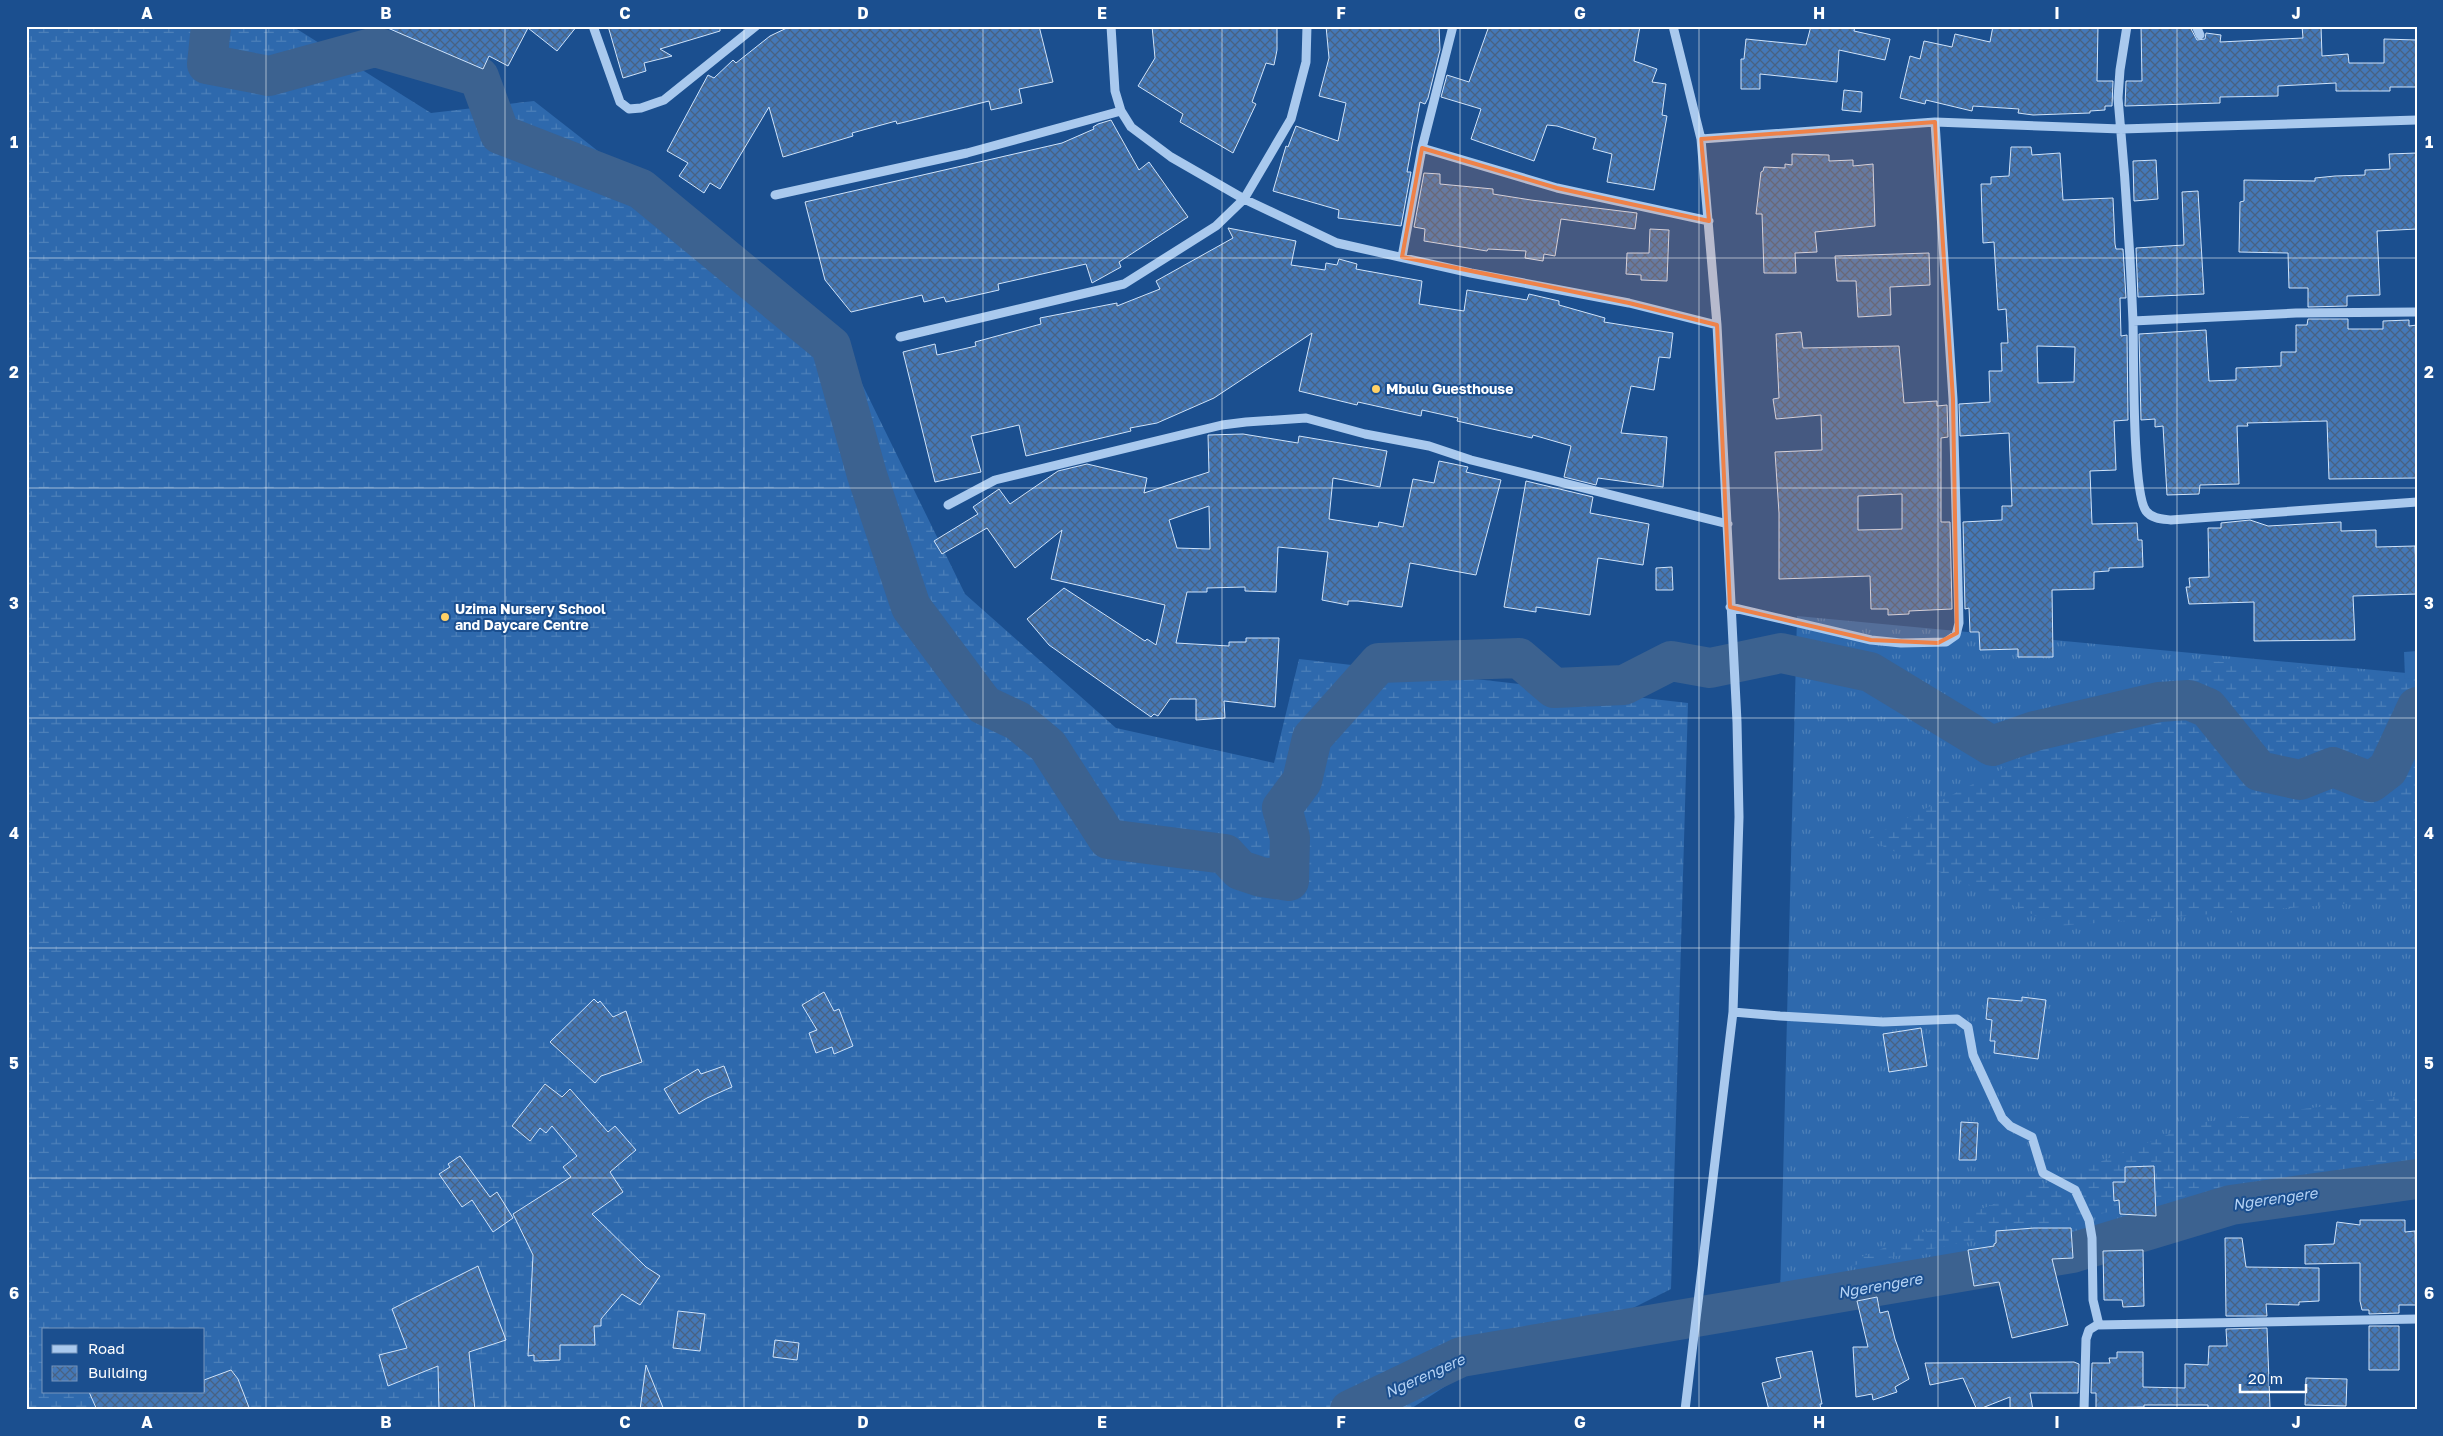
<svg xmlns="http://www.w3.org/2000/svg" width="2443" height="1436" viewBox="0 0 2443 1436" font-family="'Golos Text',sans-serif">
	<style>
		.grass { fill: url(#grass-tufts) }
		.wetland { fill: url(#wetland-marsh); fill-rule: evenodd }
		.park { fill: #2e69ad }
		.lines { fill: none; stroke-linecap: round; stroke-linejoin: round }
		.river { stroke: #3c6290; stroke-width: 40 }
		.building { fill: url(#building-cross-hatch); stroke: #cfe3fa; fill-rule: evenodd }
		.minor { stroke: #a9c9ee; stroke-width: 9 }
		.marked { fill: #ee8249; fill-opacity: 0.2; stroke: #ee8249; stroke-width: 4; stroke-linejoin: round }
		.grid { fill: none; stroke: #fff; stroke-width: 1; stroke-opacity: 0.55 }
		.poi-dot { fill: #ffd166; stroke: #1b4f8f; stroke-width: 2 }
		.labels { text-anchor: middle; stroke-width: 4; stroke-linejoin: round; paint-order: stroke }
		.poi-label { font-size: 14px; font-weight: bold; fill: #fff; stroke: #1b4f8f; text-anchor: start }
		.water-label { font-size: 15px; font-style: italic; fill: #b5d3f5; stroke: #1b4f8f }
		.neatline { fill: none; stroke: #fff; stroke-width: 2 }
		.grid-label { font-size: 16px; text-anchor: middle; font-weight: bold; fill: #fff }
	</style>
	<defs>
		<pattern id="grass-tufts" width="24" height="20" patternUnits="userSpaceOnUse" patternTransform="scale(1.25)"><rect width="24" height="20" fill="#2e69ad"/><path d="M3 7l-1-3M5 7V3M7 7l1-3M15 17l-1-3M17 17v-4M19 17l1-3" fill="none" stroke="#4d80b9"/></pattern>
		<pattern id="wetland-marsh" width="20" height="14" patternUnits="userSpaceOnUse" patternTransform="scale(1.25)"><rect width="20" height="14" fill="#2e69ad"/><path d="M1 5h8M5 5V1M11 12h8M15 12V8" fill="none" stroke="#4d80b9"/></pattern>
		<pattern id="building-cross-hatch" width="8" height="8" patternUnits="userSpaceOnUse" patternTransform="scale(1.25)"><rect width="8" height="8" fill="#4478b7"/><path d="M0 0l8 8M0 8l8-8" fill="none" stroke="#486282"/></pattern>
	</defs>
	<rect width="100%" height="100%" fill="#1b4f8f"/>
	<!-- grass -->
	<path class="grass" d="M 1797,616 L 2417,674 L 2417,1187 L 2142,1234 L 1978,1253 L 1780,1299 Z"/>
	<!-- wetland -->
	<path class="wetland" d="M 26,26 L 292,26 L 431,113 L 534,101 L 841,341 L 965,594 L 1116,728 L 1274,763 L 1299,659 L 1688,703 L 1671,1289 L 1621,1314 L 1498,1352 L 1409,1410 L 26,1410 ZM 44,1330 L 204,1330 L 204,1392 L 44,1392 Z
		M 2210,661 L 2417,678 L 2417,898 L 2058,926 L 1867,839 Z
		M 2417,1094 L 2417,1164 L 2262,1180 L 1826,1271 L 2197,1123 Z"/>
	<!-- park -->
	<path class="park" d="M 2417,651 L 2417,678 L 2405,679 L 2404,652 Z"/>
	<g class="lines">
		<!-- river -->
		<path class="river" d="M 211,26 L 207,64 L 269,76 L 375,47 L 479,77 L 500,134 L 641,189 L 831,346 L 867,475 L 911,607 L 984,705 L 1018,721 L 1048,746 L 1108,839 L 1225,854 L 1240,870 L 1261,877 L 1289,881 L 1290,838 L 1282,808 L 1302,781 L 1312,738 L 1379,663 L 1519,658 L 1554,688 L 1624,685 L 1671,661 L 1710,668 L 1781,653 L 1870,672 L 1992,746 L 2035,731 L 2159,702 L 2189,700 L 2208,708 L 2259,771 L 2300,780 L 2333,767 L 2371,782 L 2388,769 L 2417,707
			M 1350,1410 L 1461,1357 L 2072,1253 L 2231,1205 L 2417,1179"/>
	</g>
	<!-- building -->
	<path class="building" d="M 383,26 L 577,26 L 557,51 L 528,28 L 508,66 L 489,56 L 483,69 Z
		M 608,26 L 720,26 L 720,31 L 660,49 L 672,56 L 644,63 L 646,71 L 623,78 Z
		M 791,26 L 1039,26 L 1053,82 L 1019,89 L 1022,103 L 991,110 L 989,101 L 897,124 L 896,121 L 852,133 L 853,136 L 783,157 L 769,107 L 720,189 L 710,183 L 704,193 L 679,176 L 688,163 L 667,151 L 708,75 L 714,78 L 733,60 L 736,63 L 770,36 Z
		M 1152,26 L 1277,26 L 1277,50 L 1274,65 L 1266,63 L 1252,102 L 1256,104 L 1233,153 L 1180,122 L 1183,114 L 1138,86 L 1155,58 Z
		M 1326,26 L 1439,26 L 1440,50 L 1428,98 L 1425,104 L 1420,102 L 1407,172 L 1411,172 L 1401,226 L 1338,218 L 1339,210 L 1273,191 L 1286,146 L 1288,147 L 1296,126 L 1338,141 L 1346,103 L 1319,96 L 1329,58 Z
		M 1489,26 L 1640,26 L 1634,61 L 1657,69 L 1652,82 L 1666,84 L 1662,115 L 1667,116 L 1654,190 L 1607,182 L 1612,154 L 1593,149 L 1596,138 L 1557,126 L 1547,125 L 1534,161 L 1471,139 L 1481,109 L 1441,97 L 1447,75 L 1469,82 Z
		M 1811,26 L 1855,26 L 1854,31 L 1890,39 L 1885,60 L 1839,50 L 1837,82 L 1760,74 L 1760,89 L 1741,89 L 1741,59 L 1744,59 L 1746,39 L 1806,45 Z
		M 1993,26 L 2098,26 L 2097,81 L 2113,81 L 2112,106 L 2105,106 L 2105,110 L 2090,111 L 2090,113 L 2033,115 L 2018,113 L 2019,109 L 1973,106 L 1972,111 L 1926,100 L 1925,104 L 1900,98 L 1910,56 L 1920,59 L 1924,41 L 1952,47 L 1955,34 L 1990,42 Z
		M 2141,26 L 2190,27 L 2197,40 L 2205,39 L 2206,33 L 2221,35 L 2220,42 L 2303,38 L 2302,26 L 2321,26 L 2322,56 L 2348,54 L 2349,63 L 2384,63 L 2384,39 L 2417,40 L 2417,87 L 2390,87 L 2390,91 L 2336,91 L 2336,83 L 2278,86 L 2278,96 L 2220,97 L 2220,103 L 2125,106 L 2126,81 L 2142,81 Z
		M 1844,90 L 1862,92 L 1861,112 L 1842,110 Z
		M 1111,120 L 1139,170 L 1149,162 L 1188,217 L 1119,262 L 1121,267 L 1092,283 L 1086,264 L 998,284 L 999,290 L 946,302 L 944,297 L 924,302 L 922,295 L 851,312 L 825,280 L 805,202 L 1062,143 L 1094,129 L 1093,127 L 1098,124 Z
		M 2011,147 L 2031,147 L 2032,155 L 2060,153 L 2063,200 L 2113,198 L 2115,244 L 2116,249 L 2123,249 L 2126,298 L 2120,298 L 2121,336 L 2127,335 L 2128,420 L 2114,421 L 2116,470 L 2090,471 L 2092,524 L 2137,523 L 2138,540 L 2142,540 L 2143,567 L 2109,568 L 2109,571 L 2094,572 L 2094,589 L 2052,590 L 2053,657 L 2018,657 L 2018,649 L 1980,650 L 1979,632 L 1970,632 L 1969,608 L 1965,609 L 1963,522 L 2002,520 L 2002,506 L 2012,506 L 2009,433 L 1960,436 L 1959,404 L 1990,402 L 1989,371 L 2002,371 L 2001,343 L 2008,343 L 2006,309 L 1998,310 L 1994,242 L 1983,243 L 1981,184 L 1991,184 L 1991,177 L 2009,176 ZM 2037,346 L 2075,347 L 2074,382 L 2038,383 Z
		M 2417,153 L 2417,229 L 2377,231 L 2380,295 L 2347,296 L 2347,306 L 2308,307 L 2308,288 L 2289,288 L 2288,253 L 2239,252 L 2240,202 L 2244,201 L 2244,180 L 2315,181 L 2315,178 L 2335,176 L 2365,175 L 2365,170 L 2390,169 L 2389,154 Z
		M 1792,154 L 1829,155 L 1829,161 L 1853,160 L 1853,166 L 1873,164 L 1875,226 L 1815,232 L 1817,252 L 1795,253 L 1796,273 L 1764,273 L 1762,214 L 1756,214 L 1761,172 L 1763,171 L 1764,167 L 1785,168 L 1785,164 L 1792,165 Z
		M 2156,160 L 2158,199 L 2134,201 L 2133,161 Z
		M 1424,173 L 1440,174 L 1440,184 L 1493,189 L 1493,194 L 1531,200 L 1637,213 L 1635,229 L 1561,219 L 1555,256 L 1544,254 L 1543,261 L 1525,258 L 1526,251 L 1488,249 L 1487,251 L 1424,241 L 1425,229 L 1414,227 Z
		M 2198,191 L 2204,294 L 2138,297 L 2136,248 L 2184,245 L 2182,192 Z
		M 1228,228 L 1296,241 L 1291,265 L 1325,270 L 1326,263 L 1337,265 L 1339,259 L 1357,264 L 1356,269 L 1422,281 L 1419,304 L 1464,311 L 1467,290 L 1527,300 L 1529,294 L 1559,301 L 1559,305 L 1605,318 L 1604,322 L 1673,333 L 1670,358 L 1659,357 L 1654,390 L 1631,386 L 1621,433 L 1667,437 L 1663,487 L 1598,478 L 1596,485 L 1564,477 L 1571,446 L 1533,435 L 1532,438 L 1457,421 L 1458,418 L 1422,410 L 1421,416 L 1358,402 L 1357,405 L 1299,391 L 1312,333 L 1214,398 L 1157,423 L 1130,428 L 1131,431 L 1026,456 L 1019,425 L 971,436 L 981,472 L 935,482 L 903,352 L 935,344 L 937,355 L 976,346 L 975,342 L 1041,324 L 1040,318 L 1117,303 L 1117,306 L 1160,289 L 1156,281 L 1233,238 Z
		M 1650,229 L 1669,230 L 1667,281 L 1641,280 L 1641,275 L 1626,274 L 1627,253 L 1649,253 Z
		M 1929,253 L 1930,285 L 1890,287 L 1891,315 L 1858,317 L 1856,281 L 1837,281 L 1835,256 Z
		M 2308,319 L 2348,319 L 2348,329 L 2383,329 L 2383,321 L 2409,320 L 2409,326 L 2417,325 L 2417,478 L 2329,479 L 2327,421 L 2247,423 L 2248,426 L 2237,426 L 2239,484 L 2200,485 L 2199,494 L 2167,495 L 2163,426 L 2155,427 L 2155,419 L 2141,420 L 2139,334 L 2206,330 L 2209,381 L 2236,380 L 2236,368 L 2281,366 L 2281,352 L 2296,352 L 2296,325 L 2307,325 Z
		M 1801,332 L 1803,348 L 1899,346 L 1904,403 L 1937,401 L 1937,406 L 1947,405 L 1948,437 L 1941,438 L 1941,522 L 1950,522 L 1952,609 L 1909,611 L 1909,614 L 1888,615 L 1888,609 L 1871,609 L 1870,576 L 1779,579 L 1779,513 L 1775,452 L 1822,450 L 1821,415 L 1776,419 L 1773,399 L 1779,398 L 1776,334 ZM 1902,494 L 1902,529 L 1858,530 L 1858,496 Z
		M 1243,434 L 1298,443 L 1299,436 L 1387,451 L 1380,487 L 1333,478 L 1329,519 L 1378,527 L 1379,522 L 1403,527 L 1413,479 L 1434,483 L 1439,461 L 1468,467 L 1466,472 L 1501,480 L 1476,575 L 1410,563 L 1402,607 L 1358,601 L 1348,601 L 1348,605 L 1322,600 L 1328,552 L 1278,547 L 1276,592 L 1245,591 L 1245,587 L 1207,588 L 1207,592 L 1187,592 L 1176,643 L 1229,646 L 1229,642 L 1246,642 L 1246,638 L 1279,638 L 1275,707 L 1224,701 L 1225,718 L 1196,720 L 1196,699 L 1170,699 L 1158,716 L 1154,714 L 1151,717 L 1049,645 L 1027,619 L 1064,588 L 1145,641 L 1147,639 L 1156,645 L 1165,605 L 1051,579 L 1062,530 L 1015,568 L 987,528 L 942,554 L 934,541 L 978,514 L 973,507 L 999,489 L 1010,504 L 1058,471 L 1087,464 L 1147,478 L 1144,493 L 1209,472 L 1208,435 ZM 1209,506 L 1210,549 L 1177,548 L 1169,520 Z
		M 1526,481 L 1593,497 L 1590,513 L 1649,524 L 1643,565 L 1598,558 L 1590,615 L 1536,607 L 1536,612 L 1504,607 Z
		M 2250,520 L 2268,526 L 2341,522 L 2341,531 L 2376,530 L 2376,547 L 2415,546 L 2417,594 L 2353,596 L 2355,640 L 2254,641 L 2254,602 L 2189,604 L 2186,587 L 2190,587 L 2189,578 L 2209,577 L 2208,528 L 2221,528 L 2221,523 Z
		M 1672,567 L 1673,590 L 1656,590 L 1656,568 Z
		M 824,992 L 834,1011 L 839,1009 L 853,1046 L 834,1054 L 832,1047 L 816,1053 L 809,1033 L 817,1030 L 802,1005 Z
		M 2022,997 L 2046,1000 L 2038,1059 L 1994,1053 L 1995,1041 L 1990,1041 L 1992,1020 L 1986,1019 L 1988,998 L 2022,1001 Z
		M 594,999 L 598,1003 L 600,1001 L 613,1017 L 626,1011 L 642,1062 L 601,1076 L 595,1083 L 550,1042 Z
		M 1921,1028 L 1927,1066 L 1889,1072 L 1883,1034 Z
		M 724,1066 L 732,1087 L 707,1098 L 679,1114 L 664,1089 L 698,1069 L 701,1074 Z
		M 545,1084 L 562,1097 L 570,1089 L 608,1132 L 615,1126 L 636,1150 L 610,1172 L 623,1192 L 592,1214 L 646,1267 L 660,1276 L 640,1305 L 622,1294 L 601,1319 L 601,1326 L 594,1326 L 595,1345 L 560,1345 L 560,1360 L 534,1361 L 534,1355 L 528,1356 L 533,1255 L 513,1214 L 571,1177 L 563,1167 L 577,1156 L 552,1126 L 546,1133 L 540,1128 L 530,1141 L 512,1126 Z
		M 1961,1122 L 1978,1123 L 1976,1160 L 1959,1160 Z
		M 460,1156 L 490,1197 L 497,1192 L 513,1218 L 493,1232 L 472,1200 L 462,1207 L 439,1174 L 450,1167 L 448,1164 Z
		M 2154,1166 L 2156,1216 L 2120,1214 L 2119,1200 L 2114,1201 L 2113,1182 L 2125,1182 L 2125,1167 Z
		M 2360,1220 L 2405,1220 L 2405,1232 L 2415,1231 L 2417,1305 L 2399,1305 L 2399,1313 L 2369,1314 L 2369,1310 L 2362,1310 L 2360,1301 L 2360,1263 L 2305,1264 L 2305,1245 L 2334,1244 L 2337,1222 L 2360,1225 Z
		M 2034,1228 L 2071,1228 L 2073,1258 L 2052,1259 L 2068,1325 L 2012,1338 L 1999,1282 L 1974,1286 L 1968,1250 L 1994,1246 L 1994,1244 L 1996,1243 L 1996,1231 Z
		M 2225,1238 L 2242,1238 L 2246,1267 L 2319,1268 L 2319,1301 L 2299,1302 L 2299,1305 L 2266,1304 L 2267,1316 L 2226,1316 Z
		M 2143,1250 L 2144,1306 L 2123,1307 L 2122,1300 L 2104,1300 L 2103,1251 Z
		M 478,1266 L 506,1340 L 469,1352 L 475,1410 L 439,1410 L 438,1366 L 388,1386 L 379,1355 L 407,1348 L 392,1309 Z
		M 1877,1297 L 1880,1313 L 1888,1311 L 1895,1339 L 1909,1379 L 1895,1387 L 1897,1392 L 1873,1400 L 1872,1394 L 1856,1397 L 1853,1347 L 1868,1347 L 1857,1301 Z
		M 678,1311 L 705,1314 L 700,1351 L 673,1348 Z
		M 2369,1326 L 2399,1326 L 2399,1370 L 2369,1370 Z
		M 2267,1328 L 2270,1408 L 2208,1410 L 2208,1405 L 2144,1405 L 2144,1407 L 2096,1408 L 2096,1393 L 2091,1393 L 2092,1363 L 2110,1363 L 2109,1358 L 2117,1358 L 2117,1352 L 2143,1352 L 2143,1387 L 2185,1388 L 2185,1364 L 2208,1365 L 2209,1346 L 2227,1346 L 2226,1329 Z
		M 775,1340 L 799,1343 L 797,1360 L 773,1357 Z
		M 1812,1351 L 1822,1404 L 1820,1404 L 1821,1410 L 1769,1410 L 1762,1383 L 1781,1378 L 1776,1358 Z
		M 2074,1362 L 2079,1364 L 2078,1393 L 2030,1393 L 2033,1410 L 2010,1410 L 2010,1397 L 1977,1410 L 1963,1378 L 1930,1385 L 1925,1363 Z
		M 646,1365 L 664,1410 L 640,1410 Z
		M 231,1370 L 238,1379 L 250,1410 L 97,1410 L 89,1392 L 204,1392 L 204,1380 Z
		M 2306,1378 L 2347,1379 L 2346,1406 L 2305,1405 Z"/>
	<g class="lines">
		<!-- minor -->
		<path class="minor" d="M 593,26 L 620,102 L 629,109 L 641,108 L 664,100 L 756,26
			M 1111,26 L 1115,91 L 1121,111 L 1131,127 L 1171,157 L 1244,199 L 1337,243 L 1471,273 L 1629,303 L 1717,325
			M 1673,26 L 1701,139 L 1717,325 L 1737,722 L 1739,817 L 1733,1012 L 1685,1410
			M 2127,26 L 2120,70 L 2118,98 C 2125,172 2130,247 2133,322 C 2134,354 2132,492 2146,511 C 2152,519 2163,519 2171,520 L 2417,502
			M 2196,26 L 2200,35
			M 1701,139 L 1935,122 L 2121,129 L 2417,120
			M 1422,148 L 1557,188 L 1709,221
			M 775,195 L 967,153 L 1121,111
			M 1402,257 L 1422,148 L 1453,26
			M 2133,321 L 2296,313 L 2417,312
			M 900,337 L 1124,284 L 1216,226 L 1244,199 L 1291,119 L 1306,62 L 1307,26
			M 948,505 L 995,480 L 1222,425 L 1246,422 L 1306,418 L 1365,434 L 1429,446 L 1471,460 L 1728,524
			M 1730,607 L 1871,640 L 1901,643 L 1946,642 L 1956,635 L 1959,623 L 1953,399 L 1935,122
			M 1733,1012 L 1780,1016 L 1883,1022 L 1957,1019 L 1968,1027 L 1973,1055 L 2002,1118 L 2010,1126 L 2032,1137 L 2043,1173 L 2075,1190 L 2089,1220 L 2092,1238 L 2093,1300 L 2099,1325
			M 2084,1410 L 2086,1339 L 2089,1330 L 2097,1325 L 2417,1319"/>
	</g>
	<!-- marked area -->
	<path class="marked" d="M 1935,122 L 1953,399 L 1957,633 L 1938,643 L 1871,640 L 1730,607 L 1717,325 L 1629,303 L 1402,257 L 1422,148 L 1557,188 L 1709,221 L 1701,139 Z"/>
	<!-- grid -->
	<path class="grid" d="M 266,26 L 266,1410M 505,26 L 505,1410M 744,26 L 744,1410M 983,26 L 983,1410M 1222,26 L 1222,1410M 1460,26 L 1460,1410M 1699,26 L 1699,1410M 1938,26 L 1938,1410M 2177,26 L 2177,1410M 26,258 L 2417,258M 26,488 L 2417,488M 26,718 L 2417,718M 26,948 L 2417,948M 26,1178 L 2417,1178"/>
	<!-- markers -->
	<g class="poi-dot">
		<circle cx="1376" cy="389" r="5"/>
		<circle cx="445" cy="617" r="5"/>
	</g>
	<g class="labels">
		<!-- poi labels -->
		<g class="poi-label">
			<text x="1386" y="394">Mbulu Guesthouse</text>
			<text x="455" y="614">Uzima Nursery School<tspan x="455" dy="16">and Daycare Centre</tspan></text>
		</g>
		<!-- water labels -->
		<g class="water-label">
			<text transform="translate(2275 1199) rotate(-8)" y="5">Ngerengere</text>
			<text transform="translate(1880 1286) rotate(-10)" y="5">Ngerengere</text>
			<text transform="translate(1425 1376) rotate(-24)" y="5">Ngerengere</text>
		</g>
	</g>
	<!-- border -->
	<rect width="2443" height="1436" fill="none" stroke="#1b4f8f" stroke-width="55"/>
	<!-- legend -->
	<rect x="42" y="1328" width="162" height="65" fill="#1b4f8f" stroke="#7695bc"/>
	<rect x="52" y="1345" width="25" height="8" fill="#a9c9ee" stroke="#7695bc"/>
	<text x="88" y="1354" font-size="15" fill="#ffffff">Road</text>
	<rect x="52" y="1366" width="25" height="15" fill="url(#building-cross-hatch)" stroke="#7695bc"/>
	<text x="88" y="1378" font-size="15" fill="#ffffff">Building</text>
	<!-- scale -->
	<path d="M2240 1384v8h66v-8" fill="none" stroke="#ffffff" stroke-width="2.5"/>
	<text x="2248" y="1384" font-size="15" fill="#ffffff" stroke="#1b4f8f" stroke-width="4" paint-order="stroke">20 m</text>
	<rect x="28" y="28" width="2388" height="1380" class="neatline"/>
	<g class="grid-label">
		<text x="147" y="19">A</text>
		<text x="386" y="19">B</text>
		<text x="625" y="19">C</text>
		<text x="863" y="19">D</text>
		<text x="1102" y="19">E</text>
		<text x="1341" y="19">F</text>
		<text x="1580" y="19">G</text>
		<text x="1819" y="19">H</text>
		<text x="2057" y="19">I</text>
		<text x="2296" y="19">J</text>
		<text x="14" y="148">1</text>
		<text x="2429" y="148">1</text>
		<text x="14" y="378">2</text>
		<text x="2429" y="378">2</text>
		<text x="14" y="609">3</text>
		<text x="2429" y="609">3</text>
		<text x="14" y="839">4</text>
		<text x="2429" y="839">4</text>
		<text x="14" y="1069">5</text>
		<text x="2429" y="1069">5</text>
		<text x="14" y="1299">6</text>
		<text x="2429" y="1299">6</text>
		<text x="147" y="1428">A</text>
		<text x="386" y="1428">B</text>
		<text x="625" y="1428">C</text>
		<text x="863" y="1428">D</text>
		<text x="1102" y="1428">E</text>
		<text x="1341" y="1428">F</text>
		<text x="1580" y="1428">G</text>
		<text x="1819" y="1428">H</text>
		<text x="2057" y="1428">I</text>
		<text x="2296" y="1428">J</text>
	</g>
</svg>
